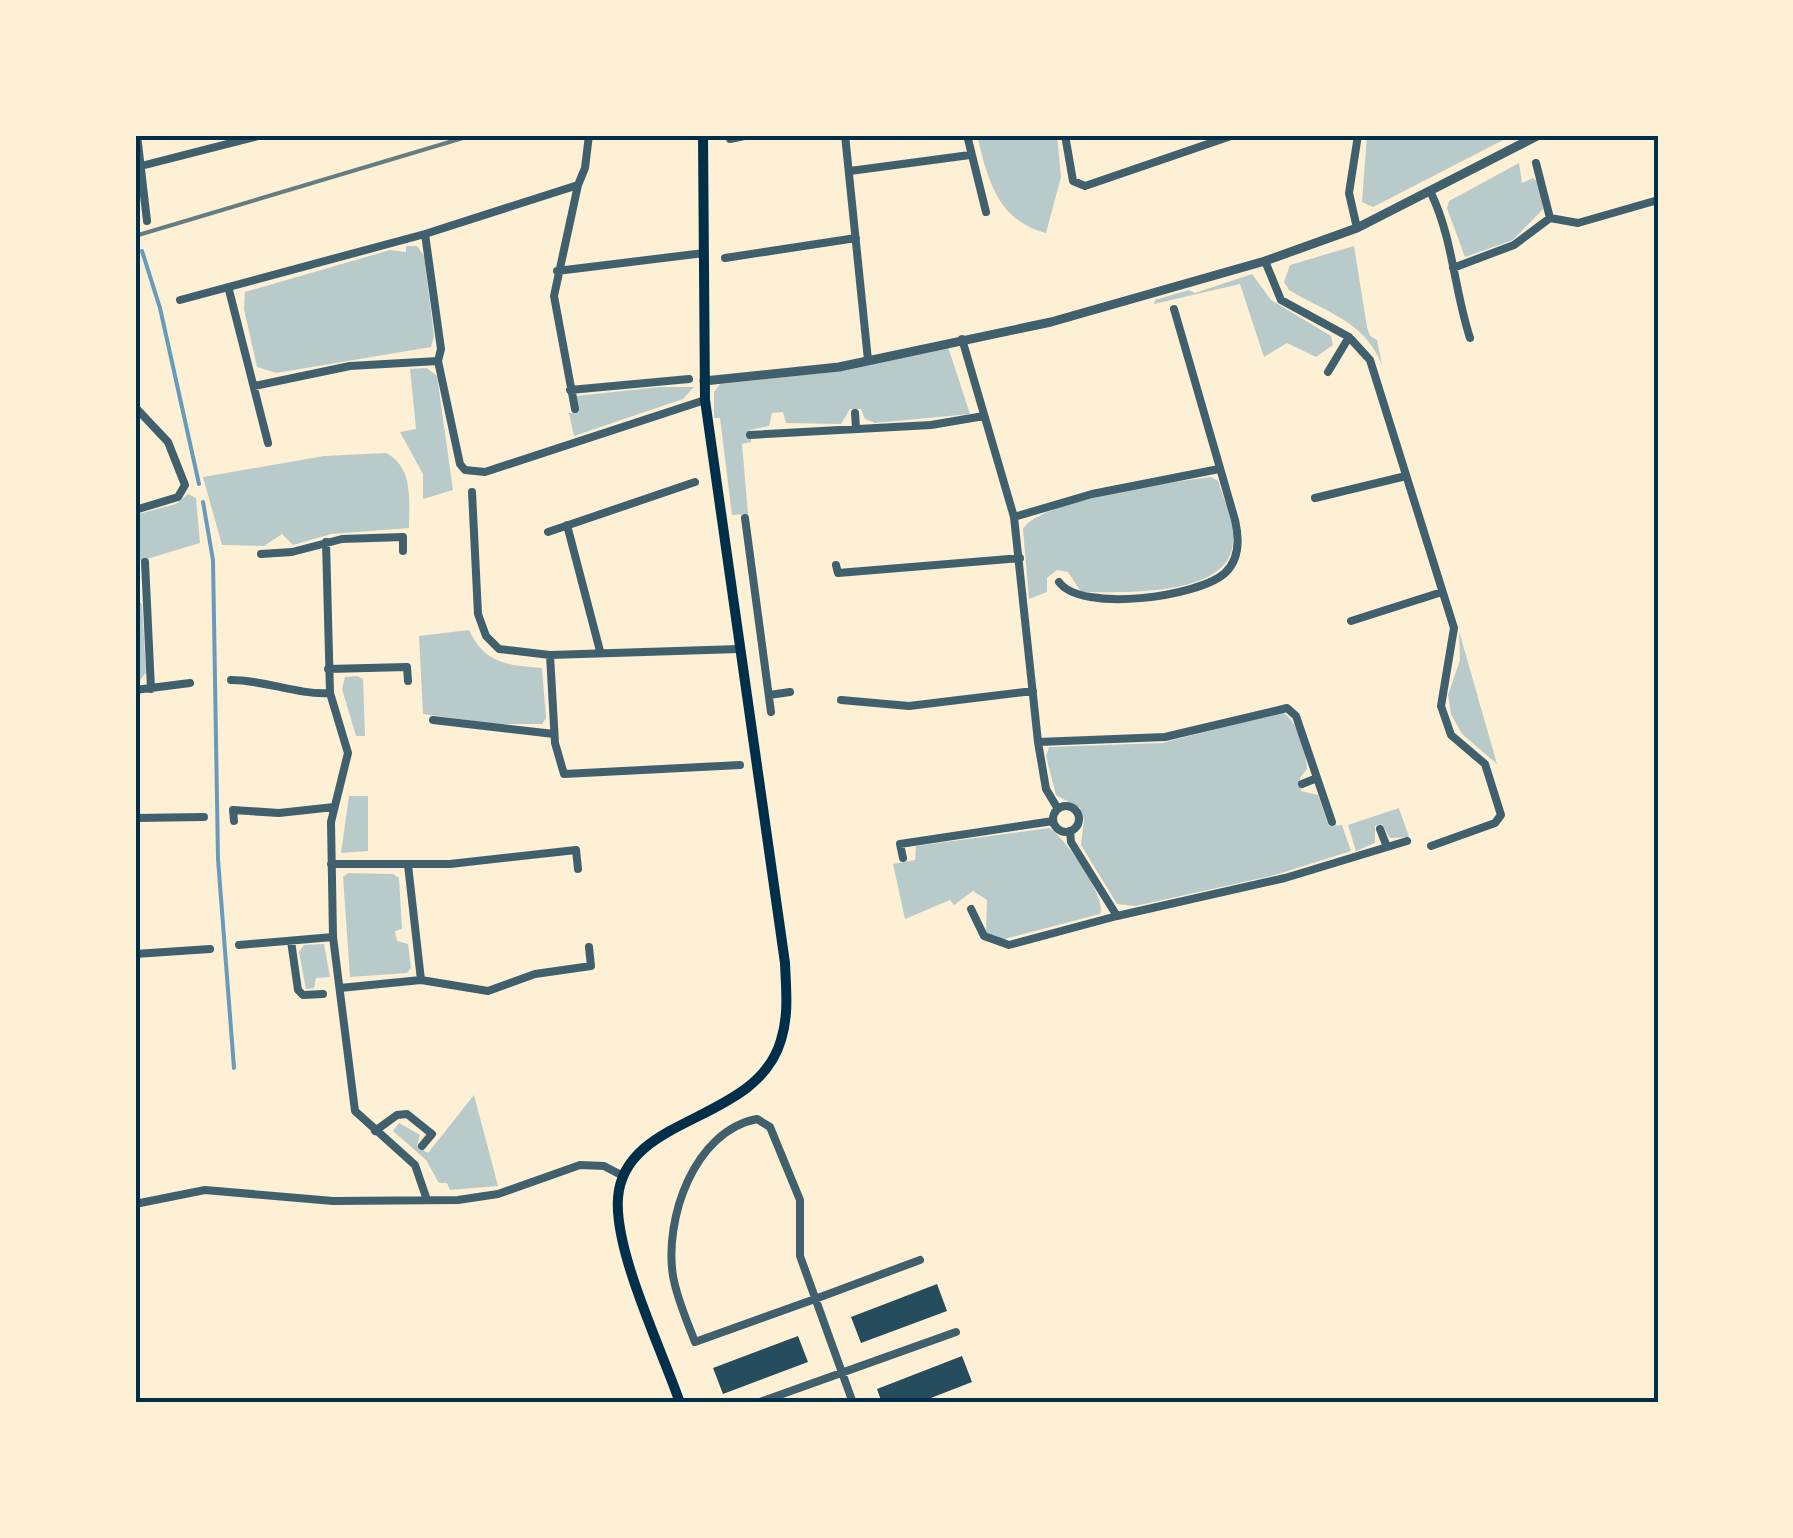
<svg xmlns="http://www.w3.org/2000/svg" width="1793" height="1538" viewBox="0 0 1793 1538" font-family="'Fira Sans Condensed',sans-serif">
	<style>
		.green { fill: #b9caca }
		.lines { fill: none; stroke-linecap: round; stroke-linejoin: round }
		.stream { stroke: #669bbc; stroke-width: 4 }
		.building { fill: #264d5e }
		.minor { stroke: #3f606c; stroke-width: 8 }
		.tertiary { stroke: #3f606c; stroke-width: 9 }
		.secondary { stroke: #003049; stroke-width: 10 }
		.rail { stroke: #657d81; stroke-width: 4 }
		.neatline { fill: none; stroke: #003049; stroke-width: 4 }
	</style>
	<rect width="100%" height="100%" fill="#fdf0d5"/>
	<!-- green -->
	<path class="green" d="M 977,135 L 1057,135 L 1061,177 L 1046,233 C 997,221 987,177 977,135 Z
		M 1367,135 L 1513,135 L 1373,207 L 1362,202 Z
		M 1519,163 L 1522,183 L 1533,178 L 1539,183 L 1543,209 L 1513,240 L 1465,257 L 1447,208 L 1449,201 Z
		M 406,246 L 417,246 L 424,256 L 434,336 L 431,347 L 276,373 L 257,367 L 244,309 L 245,292 L 390,250 L 406,252 Z
		M 1354,246 L 1367,327 L 1370,336 L 1377,340 L 1382,365 C 1365,321 1325,312 1289,290 L 1284,282 L 1290,265 Z
		M 1252,274 L 1271,300 L 1331,336 L 1333,345 L 1316,357 L 1287,343 L 1264,357 L 1240,284 L 1154,304 L 1155,300 L 1189,290 L 1195,293 Z
		M 948,347 L 970,414 L 875,423 L 865,419 L 861,409 L 850,409 L 841,424 L 786,423 L 783,412 L 772,413 L 769,426 L 750,430 L 751,442 L 742,444 L 748,514 L 732,515 L 720,418 L 714,418 L 714,392 L 720,384 L 840,371 Z
		M 427,368 L 437,376 L 453,490 L 423,499 L 423,474 L 400,432 L 416,429 L 410,369 Z
		M 660,387 L 694,387 L 683,399 L 574,436 L 569,413 L 579,412 L 576,396 Z
		M 386,453 C 414,467 409,502 409,528 L 331,534 L 293,545 L 282,534 L 264,546 L 222,545 L 203,477 L 324,456 Z
		M 1211,477 L 1218,481 C 1224,500 1235,521 1233,542 C 1230,598 1121,592 1081,592 L 1068,572 L 1057,570 L 1047,578 L 1047,592 L 1029,599 L 1023,529 C 1037,501 1177,481 1211,477 Z
		M 188,494 L 196,498 L 200,543 L 140,561 L 140,578 L 135,584 L 135,515 L 176,504 Z
		M 135,599 L 142,604 L 146,673 L 135,686 Z
		M 469,630 C 485,664 507,665 542,668 L 546,718 L 542,724 L 497,724 L 423,714 L 419,636 Z
		M 1459,631 L 1497,764 L 1462,734 L 1451,714 L 1448,695 L 1460,660 Z
		M 357,676 L 363,679 L 365,736 L 356,736 L 342,689 L 345,677 Z
		M 1282,712 C 1298,721 1306,751 1307,769 L 1300,778 L 1301,791 L 1318,795 L 1329,826 L 1342,825 L 1351,851 L 1275,875 L 1135,906 L 1117,904 L 1081,845 L 1084,820 L 1080,808 L 1056,795 L 1046,756 L 1049,747 L 1162,743 Z
		M 349,796 L 368,796 L 368,851 L 341,853 Z
		M 1399,808 L 1409,837 L 1390,838 L 1382,824 L 1375,826 L 1375,843 L 1356,851 L 1348,825 Z
		M 1049,828 C 1065,837 1108,899 1100,914 L 1001,940 L 986,934 L 987,900 L 973,891 L 954,905 L 950,900 L 905,919 L 893,864 L 915,860 L 916,846 Z
		M 348,873 L 393,874 L 399,878 L 402,929 L 395,931 L 397,941 L 408,944 L 411,968 L 407,973 L 350,977 L 343,877 Z
		M 324,944 L 330,977 L 316,978 L 314,988 L 306,989 L 299,952 L 304,945 Z
		M 474,1095 L 498,1186 L 450,1190 L 447,1183 L 439,1183 L 426,1160 L 393,1131 L 399,1123 L 420,1135 L 417,1146 L 428,1153 Z"/>
	<g class="lines">
		<!-- stream -->
		<path class="stream" d="M 142,251 L 160,308 L 199,484
			M 203,502 L 213,560 L 218,859 L 234,1068"/>
	</g>
	<!-- building -->
	<path class="building" d="M 937,1284 L 947,1311 L 861,1343 L 851,1317 Z
		M 798,1336 L 808,1362 L 723,1394 L 713,1368 Z
		M 962,1356 L 972,1382 L 918,1403 L 882,1403 L 877,1389 Z"/>
	<g class="lines">
		<!-- minor -->
		<path class="minor" d="M 137,135 L 147,221
			M 589,135 L 585,168 L 578,185 L 425,234 L 441,349 L 438,361 L 460,464 L 465,470 L 485,472 L 705,400
			M 845,135 L 868,360
			M 967,135 L 986,212
			M 1065,135 L 1073,181 L 1085,186 L 1234,135
			M 730,139 L 749,135
			M 1536,163 L 1550,218
			M 141,166 L 262,135
			M 850,171 L 970,155
			M 1431,193 C 1453,239 1454,289 1470,338
			M 1357,228 L 1349,193 L 1358,135
			M 725,258 L 856,238
			M 1265,261 L 1281,300 L 1349,337 L 1370,360 L 1454,628 L 1441,706 L 1451,735 L 1485,764 L 1501,815 L 1495,823 L 1431,846
			M 1453,268 L 1514,245 L 1550,218 L 1578,223 L 1658,200
			M 557,271 L 704,253
			M 229,290 L 268,443
			M 180,300 L 425,234
			M 962,339 L 1014,517 L 1038,742 L 1046,789 L 1058,809
			M 1328,372 L 1349,337
			M 254,386 L 350,366 L 438,361
			M 570,390 L 689,379
			M 135,407 L 168,442 L 185,485 L 178,497 L 135,510
			M 575,409 L 554,296 L 578,185
			M 855,413 L 856,428
			M 750,435 L 931,425 L 984,416
			M 472,492 L 478,614 L 486,636 L 499,649 L 550,655 L 739,649
			M 1315,498 L 1406,476
			M 1014,517 L 1092,494 L 1219,469
			M 745,518 L 771,712
			M 567,525 L 600,651
			M 548,532 L 695,482
			M 326,542 L 330,693 L 348,753 L 331,822 L 333,937 L 355,1111 L 415,1165 L 427,1200
			M 261,554 L 292,552 L 342,539 L 403,537 L 403,551
			M 145,562 L 151,689
			M 836,565 L 838,573 L 1020,558
			M 1059,582 C 1081,613 1199,597 1225,573 C 1240,559 1239,537 1235,520 L 1174,309
			M 1351,621 L 1442,592
			M 550,655 L 555,743 L 564,774 L 740,765
			M 328,669 L 407,667 L 408,681
			M 231,680 C 266,680 296,695 330,693
			M 135,690 L 190,683
			M 769,695 L 790,692
			M 841,700 L 909,706 L 1033,691
			M 433,720 L 554,734
			M 1038,742 L 1165,737 L 1287,708 L 1296,716 L 1332,822
			M 1302,784 L 1317,778
			M1053 819a13 13 0 1 1 26 0a13 13 0 1 1-26 0Z
			M 135,818 L 204,817
			M 234,821 L 233,810 L 279,813 L 334,807
			M 1380,829 L 1387,847
			M 1070,831 L 1071,842 L 1117,916 L 1285,878 L 1407,841
			M 903,858 L 900,844 L 1053,821
			M 331,864 L 450,864 L 576,850 L 578,869
			M 408,865 L 421,980
			M 971,909 L 984,936 L 1009,945 L 1117,916
			M 291,941 L 298,990 L 303,995 L 323,994
			M 239,945 L 333,937
			M 135,954 L 210,949
			M 340,988 L 421,980 L 488,991 L 535,974 L 591,966 L 589,947
			M 375,1131 L 397,1115 L 407,1114 L 432,1134 L 422,1146
			M 135,1204 L 205,1190 L 333,1201 L 458,1200 L 498,1194 L 580,1165 L 604,1166 L 623,1176
			M 757,1403 L 956,1332
			M 853,1403 L 800,1256 L 800,1200 L 770,1127 L 757,1119 C 694,1131 664,1219 673,1276 C 677,1299 687,1321 695,1342 L 815,1299 C 850,1286 885,1273 920,1260"/>
		<!-- tertiary -->
		<path class="tertiary" d="M 704,381 L 839,367 L 1051,322 L 1265,261 L 1357,228 L 1539,135"/>
		<!-- secondary -->
		<path class="secondary" d="M 680,1403 C 662,1350 614,1252 618,1198 C 624,1114 757,1124 781,1040 C 789,1015 786,989 785,963 L 705,400 L 703,135"/>
		<!-- rail -->
		<path class="rail" d="M 135,236 L 473,135"/>
	</g>
	<!-- border -->
	<rect width="1793" height="1538" fill="none" stroke="#fdf0d5" stroke-width="275"/>
	<rect x="138" y="138" width="1518" height="1262" class="neatline"/>
</svg>
